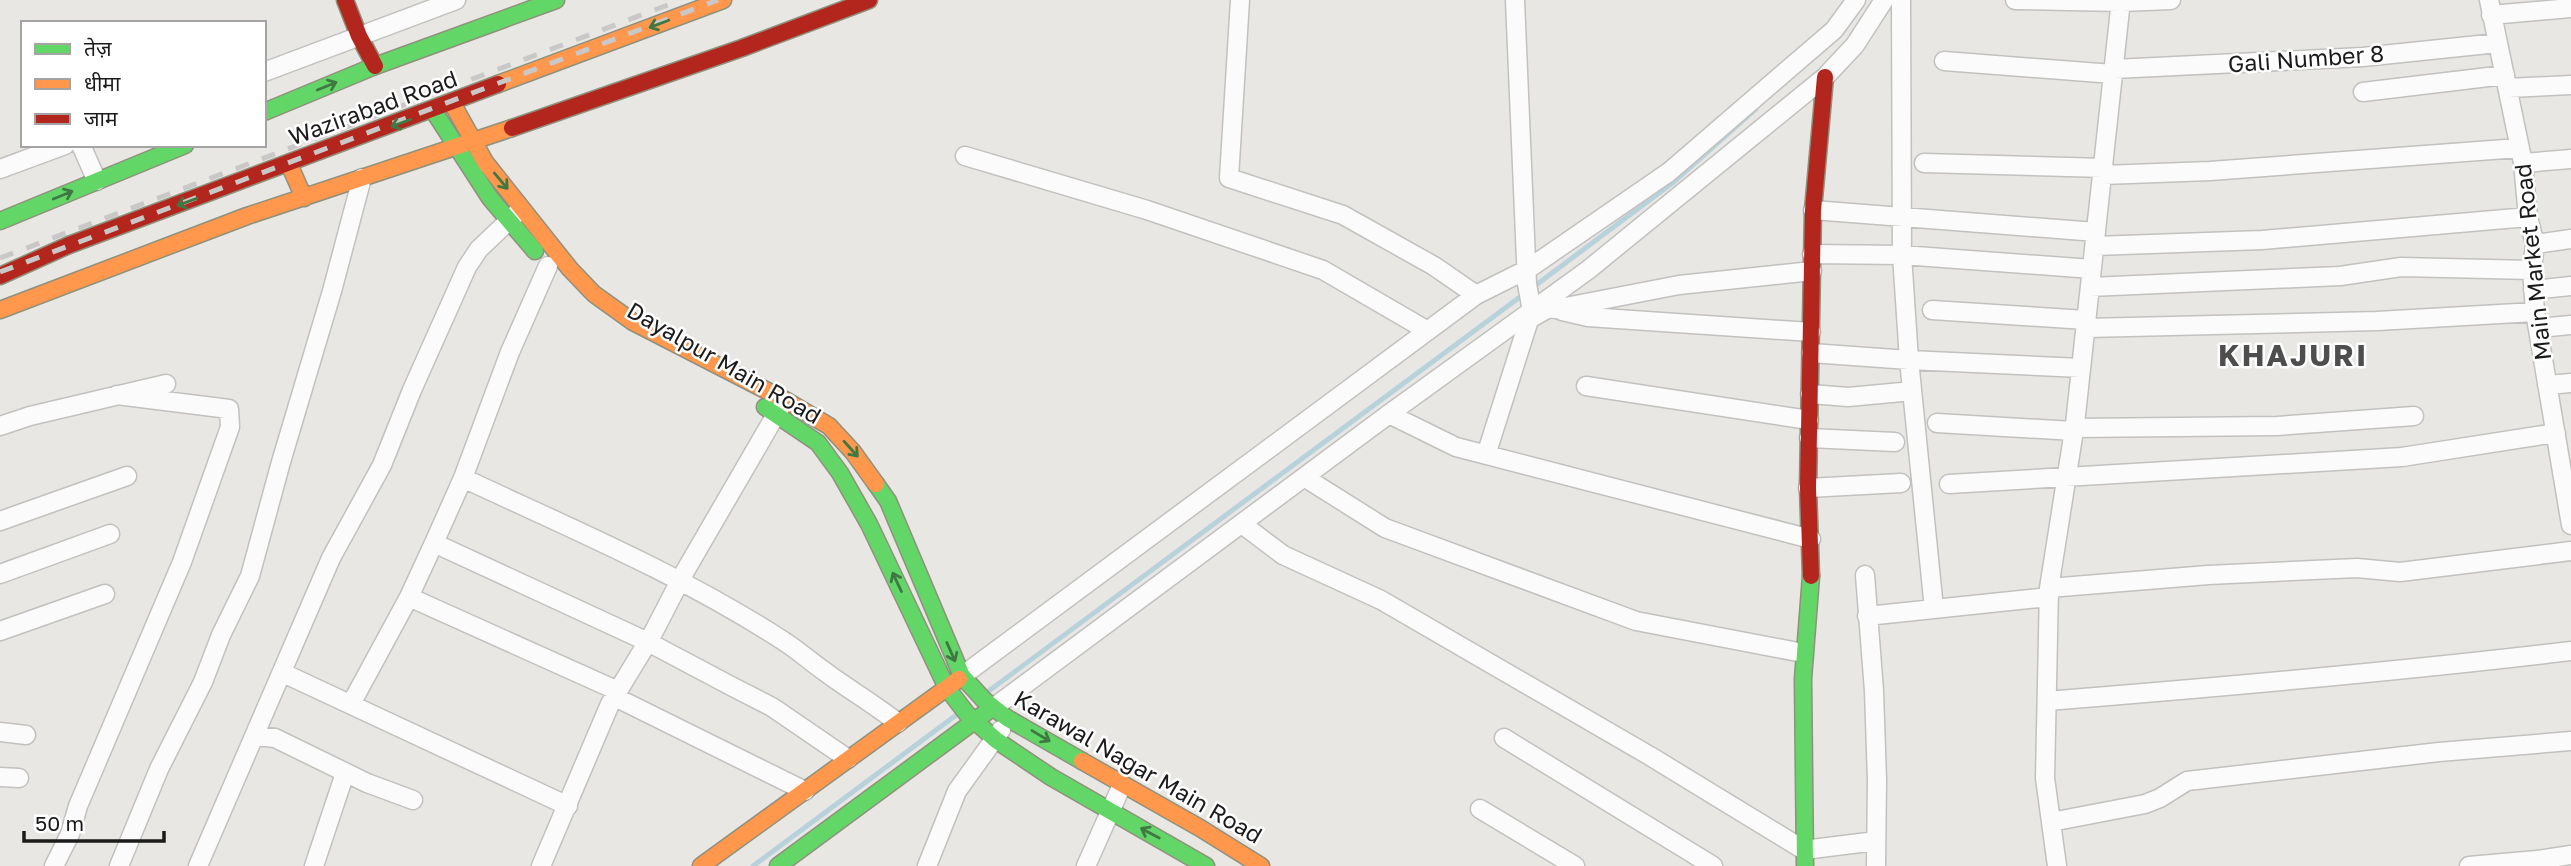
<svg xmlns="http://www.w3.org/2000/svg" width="2571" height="866" viewBox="0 0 2571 866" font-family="'Golos Text','Noto Sans Devanagari',sans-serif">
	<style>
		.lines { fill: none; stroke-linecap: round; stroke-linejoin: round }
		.stream { stroke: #b8d2db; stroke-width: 5 }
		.street-casing { stroke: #c2c1bf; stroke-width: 21 }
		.fast-casing { stroke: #8f917d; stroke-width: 19 }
		.slow-casing { stroke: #8f917d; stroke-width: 19 }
		.jam-casing { stroke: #8f917d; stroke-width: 19 }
		.street { stroke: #fcfbfb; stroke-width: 18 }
		.fast { stroke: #63d668; stroke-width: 16 }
		.slow { stroke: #ff974d; stroke-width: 16 }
		.jam { stroke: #b3261e; stroke-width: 16 }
		.rail { stroke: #c9c8c8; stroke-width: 5; stroke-dasharray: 14 14; stroke-linecap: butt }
		.oneway { stroke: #3f7842 }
		.labels { text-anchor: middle; stroke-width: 5; stroke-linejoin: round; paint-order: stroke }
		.street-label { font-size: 23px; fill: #1b1b1b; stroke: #fff }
		.district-label { font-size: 30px; font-weight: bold; letter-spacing: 2px; fill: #4e4e4e; stroke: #fff }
	</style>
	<rect width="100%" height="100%" fill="#e9e7e3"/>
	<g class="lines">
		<!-- stream -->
		<path class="stream" d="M 1532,288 L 1675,181 L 1756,109
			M 986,693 L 1524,294
			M 753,866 L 959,713"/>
		<defs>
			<path id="street" d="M 1240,0 L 1229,178 L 1343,215 L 1434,266 L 1476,295
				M 1901,0 L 1902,255 L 1909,360 L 1934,609
				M 2015,0 L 2121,2 L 2171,0
				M 2489,0 L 2523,163 L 2528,217 L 2535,244 L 2532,270 L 2535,312 L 2571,525
				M 2491,15 L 2571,8
				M 1944,61 L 2113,74
				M 2114,69 L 2363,57 L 2498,43
				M 264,72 L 456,0
				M 2508,88 L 2571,85
				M 2363,92 L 2505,75
				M 81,145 L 97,181
				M 965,156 L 1147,210 L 1323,270 L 1428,331
				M 1924,163 L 2104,168
				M 2523,163 L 2571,159
				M 0,169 L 65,145
				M 2103,175 L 2210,171 L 2519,148
				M 1813,210 L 2096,232
				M 2535,244 L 2571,239
				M 2095,246 L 2262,240 L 2528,217
				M 1812,254 L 1902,255 L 2092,269
				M 2090,287 L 2340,276 L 2401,267 L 2532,270
				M 2533,290 L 2571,286
				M 1932,310 L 2086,320
				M 1562,311 L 1588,317 L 1811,332
				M 1533,317 L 1549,308 L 1555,309 L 1679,285 L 1812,271
				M 2086,328 L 2377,321 L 2535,312
				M 2539,328 L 2571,325
				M 1811,353 L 1909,360 L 2081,368
				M 2547,385 L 2571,383
				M 1586,386 L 1809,420
				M 1810,394 L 1848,397 L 1902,392
				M 1389,414 L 1456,447 L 1811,539
				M 1937,423 L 2074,431
				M 0,426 L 30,416 L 166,384
				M 2074,428 L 2277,426 L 2414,416
				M 1809,438 L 1895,442
				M 1486,455 L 1529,320 L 1531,306 L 1527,284 L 1515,0
				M 1304,477 L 1385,528 L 1636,621 L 1803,653
				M 463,478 C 572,529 684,576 785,642 C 799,651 811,662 824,671 C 848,689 874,704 898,723
				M 1949,484 L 2402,457 L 2556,433
				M 1808,488 L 1901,483
				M 0,521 L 127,476
				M 1242,524 L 1283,555 L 1381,600 L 1650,756 L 1804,850 L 1876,841
				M 434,543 L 648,642 L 731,686 L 772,707 L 848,759
				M 0,574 L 110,534
				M 1865,575 L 1874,691 L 1877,780 L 1876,866
				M 2049,588 L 2208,575 L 2357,568 L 2400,572 L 2571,551
				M 409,597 L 618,691
				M 1867,616 L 2049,597
				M 0,631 L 105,594
				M 283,673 L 568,806
				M 962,676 L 1476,295 L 1528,269 L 1669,172 L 1834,30 L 1856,0
				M 615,697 L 805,791
				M 2047,701 C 2222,687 2396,672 2571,651
				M 351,704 L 409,597 L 434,543 L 463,478 L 510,352 L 548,266
				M 993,708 L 1389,414 L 1588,270 L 1825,77 L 1855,45 L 1884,0
				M 0,732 L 26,735
				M 256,736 L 275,738 L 367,783 L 413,800
				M 1504,738 L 1713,866
				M 0,777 L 19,778
				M 1480,809 L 1575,866
				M 2051,822 L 2145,804 L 2160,798 L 2187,781 L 2439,752 L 2571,741
				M 54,866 L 70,834 L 78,806 L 182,562 L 230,427 L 229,409 L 117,395
				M 119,866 L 159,769 L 203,682 L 221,635 L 250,576 L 281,462 L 332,291 L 362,178
				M 198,866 L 331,558 L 382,465 L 412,390 L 467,267 L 479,249 L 518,212
				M 314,866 L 345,773
				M 541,866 L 610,704 L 652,635 L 684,573 L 781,406
				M 927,866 L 957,791 L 1001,730
				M 1086,866 L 1122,785
				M 2057,866 L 2045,778 L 2049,588 L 2075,424 L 2121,0
				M 2469,866 L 2537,860 L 2571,855"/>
			<path id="fast" d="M 433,110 L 490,198 L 535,251
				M 264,112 L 375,66 L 556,0
				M 0,221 L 185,145
				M 765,407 L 818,443 L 840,473 L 869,524 L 947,688 L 967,714 L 996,740 L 1051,777 L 1206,866
				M 876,484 L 888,501 L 962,676 L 984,700 L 1007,718 L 1082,761
				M 778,866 L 988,711
				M 1805,866 L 1803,679 L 1811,576"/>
			<path id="slow" d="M 498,84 L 723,0
				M 452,103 L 485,162 L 570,269 L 594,294 L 633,322 L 785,400 L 829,426 L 853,452 L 876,484
				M 289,164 L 304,198
				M 0,310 L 247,216 L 512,128
				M 1082,761 L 1200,828 L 1261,866
				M 701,866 L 959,679"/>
			<path id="jam" d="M 345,0 L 359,36 L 375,66
				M 512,128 L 742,48 L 869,0
				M 0,276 L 69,245 L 498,84
				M 1811,576 L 1808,488 L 1813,210 L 1825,77"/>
		</defs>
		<!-- street casing -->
		<use href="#street" class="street-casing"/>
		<!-- fast casing -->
		<use href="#fast" class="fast-casing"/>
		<!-- slow casing -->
		<use href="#slow" class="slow-casing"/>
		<!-- jam casing -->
		<use href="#jam" class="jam-casing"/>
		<!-- street -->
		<use href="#street" class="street"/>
		<!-- fast -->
		<use href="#fast" class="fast"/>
		<!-- slow -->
		<use href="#slow" class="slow"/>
		<!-- jam -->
		<use href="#jam" class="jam"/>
		<!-- rail -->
		<path class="rail" d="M 0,258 L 681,0
			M 0,272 L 718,0"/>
	</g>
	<!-- one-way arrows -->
	<defs><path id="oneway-shaft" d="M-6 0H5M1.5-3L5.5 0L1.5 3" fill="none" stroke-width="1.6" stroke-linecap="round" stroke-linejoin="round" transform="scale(1.75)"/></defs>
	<g class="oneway">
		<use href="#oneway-shaft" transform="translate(659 24) rotate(159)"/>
		<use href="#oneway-shaft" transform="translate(327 86) rotate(-22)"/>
		<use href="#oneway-shaft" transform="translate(401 123) rotate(160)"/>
		<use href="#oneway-shaft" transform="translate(501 181) rotate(50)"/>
		<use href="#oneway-shaft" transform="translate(63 195) rotate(-22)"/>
		<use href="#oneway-shaft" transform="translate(187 202) rotate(160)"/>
		<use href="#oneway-shaft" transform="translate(851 449) rotate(48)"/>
		<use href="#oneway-shaft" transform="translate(897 582) rotate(-115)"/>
		<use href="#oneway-shaft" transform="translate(951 652) rotate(66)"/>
		<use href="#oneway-shaft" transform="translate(1041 736) rotate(31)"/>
		<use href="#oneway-shaft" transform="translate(1150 833) rotate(-152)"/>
	</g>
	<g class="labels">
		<!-- street labels -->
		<g class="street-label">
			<text transform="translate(2306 59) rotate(-4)" y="8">Gali Number 8</text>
			<text transform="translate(373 108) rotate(-20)" y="8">Wazirabad Road</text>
			<text transform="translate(2533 262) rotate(-96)" y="8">Main Market Road</text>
			<text transform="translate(724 363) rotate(30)" y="8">Dayalpur Main Road</text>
			<text transform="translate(1138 767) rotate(30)" y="8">Karawal Nagar Main Road</text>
		</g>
		<!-- district labels -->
		<g class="district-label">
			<text x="2293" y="366">KHAJURI</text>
		</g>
	</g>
	<!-- legend -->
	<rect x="21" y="21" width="245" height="126" fill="#ffffff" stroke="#a4a4a4" stroke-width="2"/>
	<rect x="35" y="44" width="35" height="10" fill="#63d668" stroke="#a4a4a4" stroke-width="2"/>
	<text x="84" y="56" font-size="21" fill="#1b1b1b">तेज़</text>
	<rect x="35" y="79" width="35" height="10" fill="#ff974d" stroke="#a4a4a4" stroke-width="2"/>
	<text x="84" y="91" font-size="21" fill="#1b1b1b">धीमा</text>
	<rect x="35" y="114" width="35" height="10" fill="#b3261e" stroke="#a4a4a4" stroke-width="2"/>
	<text x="84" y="126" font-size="21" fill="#1b1b1b">जाम</text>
	<!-- scale -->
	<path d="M24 831v10h140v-10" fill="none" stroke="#1b1b1b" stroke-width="3.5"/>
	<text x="35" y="831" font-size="21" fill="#1b1b1b" stroke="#ffffff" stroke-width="5" paint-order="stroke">50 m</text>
</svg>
